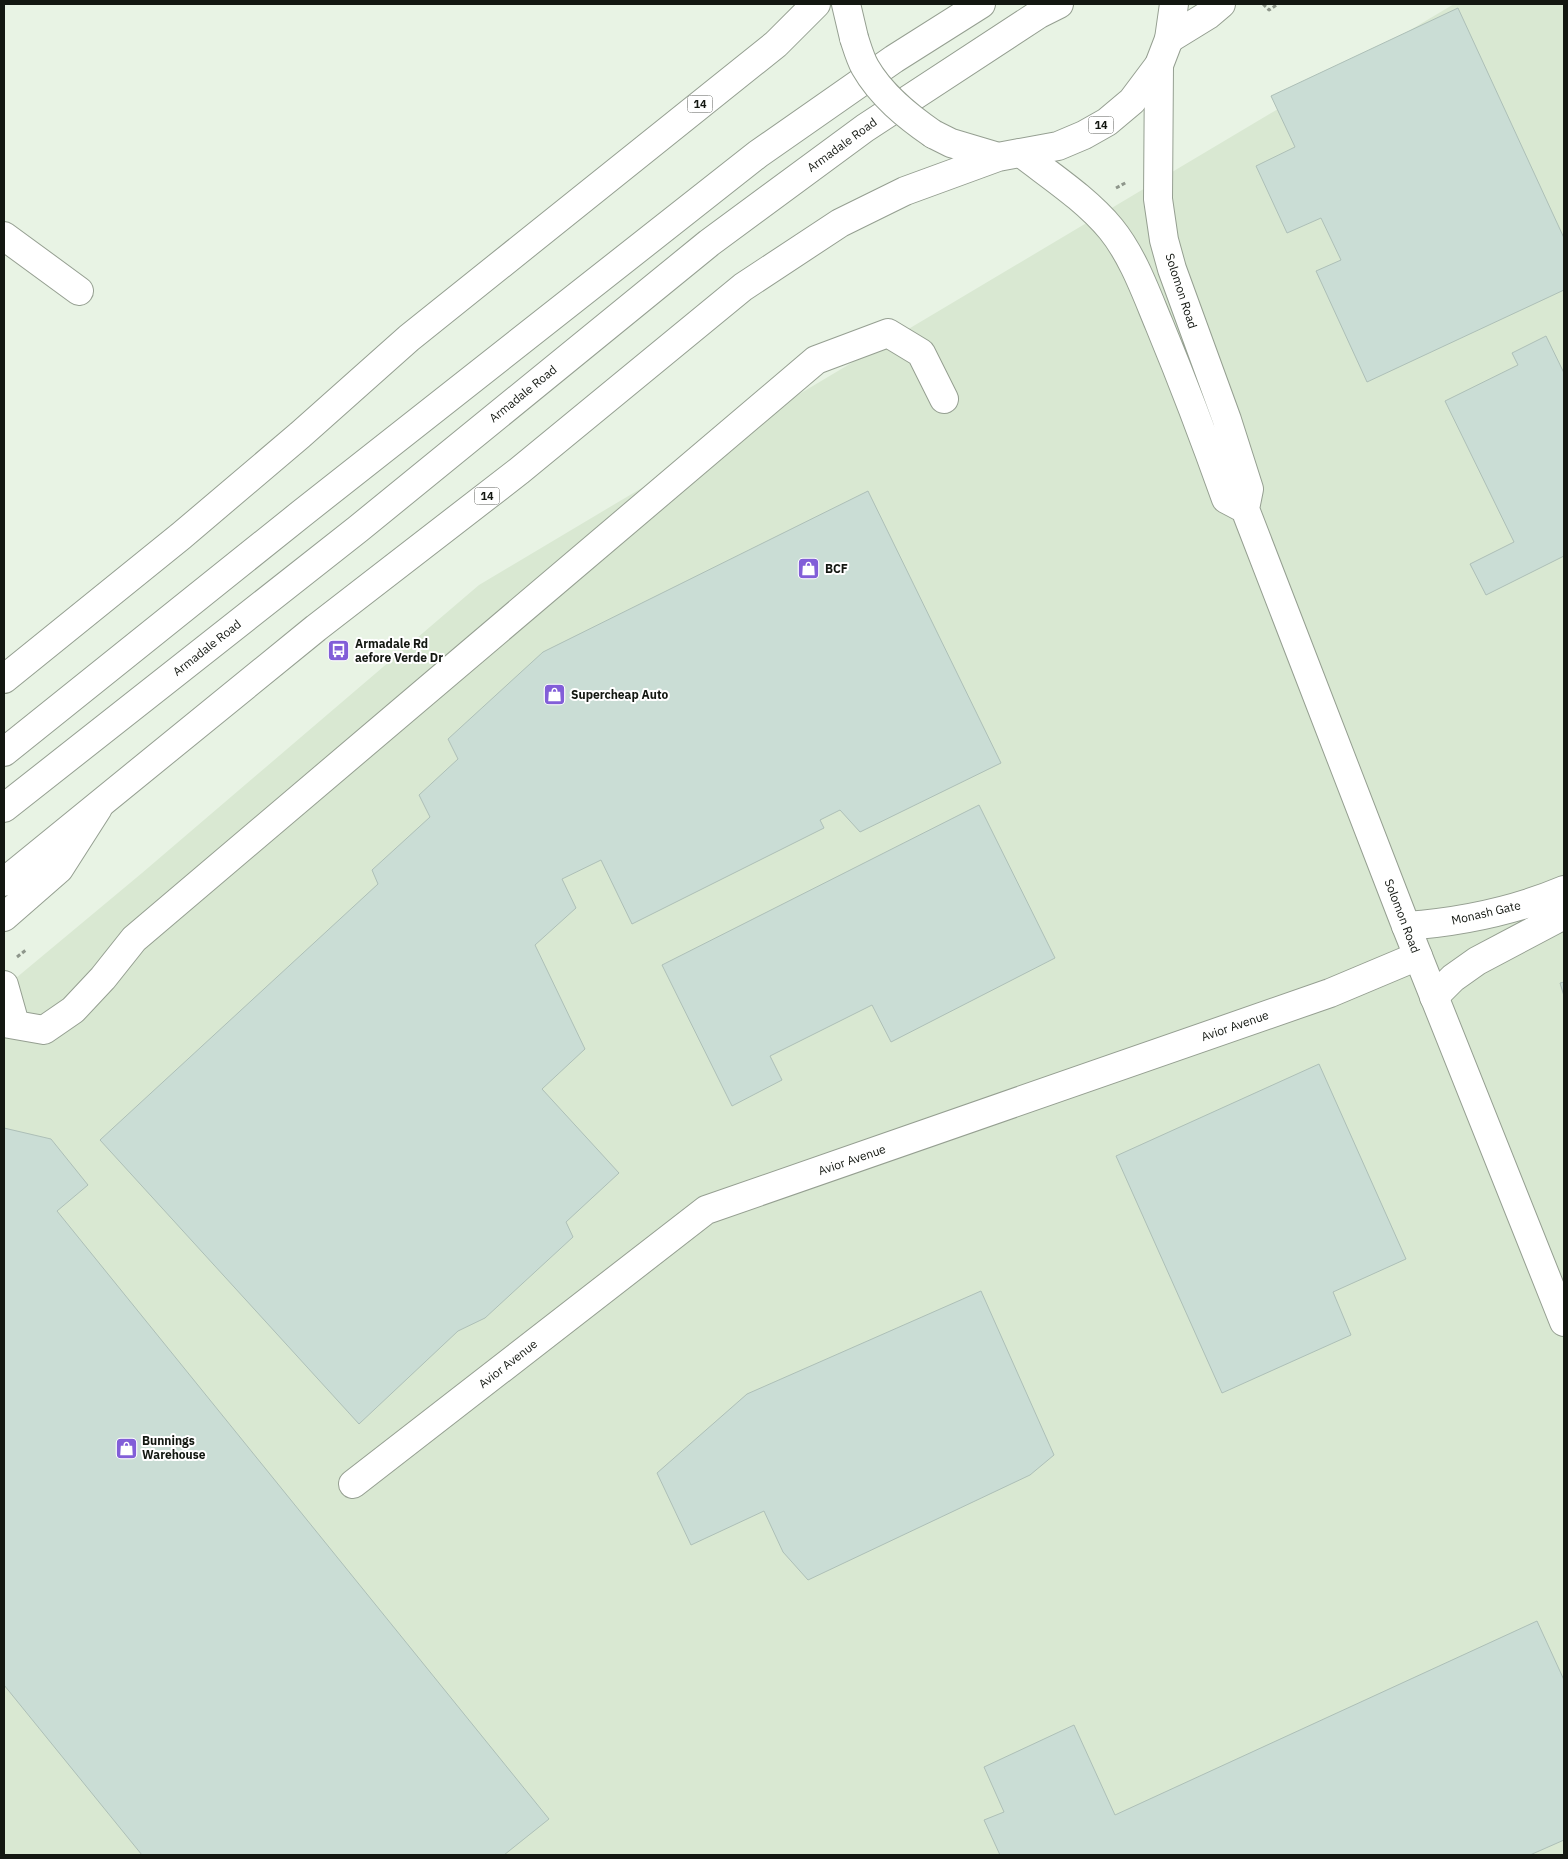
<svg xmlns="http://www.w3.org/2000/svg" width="1568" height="1859" viewBox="0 0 1568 1859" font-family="'IBM Plex Sans',sans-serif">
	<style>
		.built { fill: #d9e8d2 }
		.building { fill: #caddd5; stroke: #adbfb7 }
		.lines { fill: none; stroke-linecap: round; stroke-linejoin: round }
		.minor-casing { stroke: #959f91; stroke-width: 30 }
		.major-casing { stroke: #959f91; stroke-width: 30 }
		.highway-casing { stroke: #959f91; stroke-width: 30 }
		.path { stroke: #8e968b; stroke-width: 3; stroke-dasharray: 4 2.5; stroke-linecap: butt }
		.minor { stroke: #fff; stroke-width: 28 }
		.major { stroke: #fff; stroke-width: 28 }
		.highway { stroke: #fff; stroke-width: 28 }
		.highway-bridge-casing { stroke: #959f91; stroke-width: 30; stroke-linecap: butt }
		.highway-bridge { stroke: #fff; stroke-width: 28 }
		.labels { text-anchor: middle; stroke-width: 4; stroke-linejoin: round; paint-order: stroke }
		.shield { fill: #fff; stroke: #5a5d58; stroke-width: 1 }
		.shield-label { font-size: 11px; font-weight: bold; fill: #131711 }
		.street-label { font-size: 12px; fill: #131711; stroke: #fff }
		.poi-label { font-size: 12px; font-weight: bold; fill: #131711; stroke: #fff; text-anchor: start }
	</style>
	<rect width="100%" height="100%" fill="#e8f3e4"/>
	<!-- built -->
	<path class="built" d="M 1454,4 L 1564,4 L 1564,1855 L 4,1855 L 4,988 L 142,873 L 479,585 Z"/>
	<!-- building -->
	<path class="building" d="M 1458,8 L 1564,238 L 1564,290 L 1367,382 L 1316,271 L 1341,260 L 1321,218 L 1287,233 L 1256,166 L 1295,147 L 1271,96 Z
		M 1546,336 L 1564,373 L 1564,556 L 1486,595 L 1470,564 L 1514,542 L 1445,401 L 1518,365 L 1512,353 Z
		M 868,491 L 1001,763 L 860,832 L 840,810 L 820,820 L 824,828 L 632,924 L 601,860 L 562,879 L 576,908 L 535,945 L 585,1049 L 542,1089 L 619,1173 L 566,1222 L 573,1237 L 485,1318 L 458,1331 L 359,1424 L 100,1140 L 378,884 L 372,870 L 430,817 L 419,795 L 458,759 L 448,739 L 543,652 Z
		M 979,805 L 1055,958 L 891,1042 L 872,1005 L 770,1056 L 782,1080 L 732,1106 L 662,965 Z
		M 1564,982 L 1564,996 L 1560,983 Z
		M 1319,1064 L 1406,1259 L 1333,1292 L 1351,1335 L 1222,1393 L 1116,1156 Z
		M 4,1128 L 51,1139 L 88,1185 L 57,1211 L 549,1819 L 504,1855 L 142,1855 L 4,1685 Z
		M 981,1291 L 1054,1455 L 1030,1475 L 808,1580 L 783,1552 L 764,1511 L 691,1545 L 657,1473 L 747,1394 Z
		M 1537,1621 L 1564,1680 L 1564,1840 L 1530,1855 L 1000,1855 L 984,1820 L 1004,1812 L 984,1767 L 1074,1725 L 1115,1815 Z"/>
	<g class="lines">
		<defs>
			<path id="minor" d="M 4,236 L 79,291
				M 4,917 L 59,869 L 98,808
				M 1406,926 C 1460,922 1514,911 1564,890
				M 4,985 L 15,1024
				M 1434,997 L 1453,978 L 1477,961 L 1564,915
				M 4,1023 L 44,1030 L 73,1010 L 103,978 L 134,939 L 816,360 L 888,333 L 921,353 L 944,399
				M 353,1484 L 706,1210 L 1330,993 L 1418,956"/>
			<path id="major" d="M 1169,39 L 1208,15 L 1221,4
				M 1159,65 L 1158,199 L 1164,240 L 1172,269 L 1227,420 L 1249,489 L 1245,509 L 1406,926 L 1564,1322
				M 1021,153 C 1052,177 1086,199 1111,229 C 1133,256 1146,293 1159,324 C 1183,382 1205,440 1226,499 L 1245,509
				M 4,752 L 301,514 L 758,154 L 894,59 L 981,4
				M 4,808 L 358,529 L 709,243 L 865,128 L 1039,14 L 1059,4"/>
			<path id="highway" d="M 846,4 L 854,38
				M 933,134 L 951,143 L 998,157 L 1058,146 L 1084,135 L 1107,122 L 1132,101 L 1159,65 L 1169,39 L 1174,4
				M 4,679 L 181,536 L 300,435 L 409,338 L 776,44 L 816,4
				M 4,882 L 316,628 L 519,471 L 743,287 L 840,223 L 905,191 L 998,157"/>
		</defs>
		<!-- minor casing -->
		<use href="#minor" class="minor-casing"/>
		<!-- major casing -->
		<use href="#major" class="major-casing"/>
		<!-- highway casing -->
		<use href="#highway" class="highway-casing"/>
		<!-- path -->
		<path class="path" d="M 1263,4 L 1269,10 L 1278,4
			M 1116,188 L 1127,182
			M 17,957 L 26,950"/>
		<!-- minor -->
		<use href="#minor" class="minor"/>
		<!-- major -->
		<use href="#major" class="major"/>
		<!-- highway -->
		<use href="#highway" class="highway"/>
		<defs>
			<path id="highway-bridge" d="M 854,38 C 857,47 860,58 865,67 C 881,95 907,116 933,134"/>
		</defs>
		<!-- highway-bridge casing -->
		<use href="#highway-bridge" class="highway-bridge-casing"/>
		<!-- highway-bridge -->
		<use href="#highway-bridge" class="highway-bridge"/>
	</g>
	<!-- icons -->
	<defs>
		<symbol id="shop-square" viewBox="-11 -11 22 22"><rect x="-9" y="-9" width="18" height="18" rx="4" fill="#825ed8" stroke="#fff"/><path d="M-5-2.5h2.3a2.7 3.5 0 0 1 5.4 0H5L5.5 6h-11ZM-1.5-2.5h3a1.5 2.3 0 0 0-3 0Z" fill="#fff"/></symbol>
		<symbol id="bus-square" viewBox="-11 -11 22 22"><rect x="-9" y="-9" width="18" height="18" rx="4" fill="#825ed8" stroke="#fff"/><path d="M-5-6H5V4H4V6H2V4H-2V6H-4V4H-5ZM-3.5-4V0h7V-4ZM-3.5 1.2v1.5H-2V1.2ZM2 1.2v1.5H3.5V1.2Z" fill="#fff"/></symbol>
	</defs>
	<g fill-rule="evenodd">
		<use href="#shop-square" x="796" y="556" width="25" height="25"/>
		<use href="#bus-square" x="326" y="638" width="25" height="25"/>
		<use href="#shop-square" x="542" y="682" width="25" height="25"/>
		<use href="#shop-square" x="114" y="1436" width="25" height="25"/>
	</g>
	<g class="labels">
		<!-- shield labels -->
		<g class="shield">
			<rect x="687.5" y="95.5" width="25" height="17" rx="4"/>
			<rect x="1088.5" y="116.5" width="25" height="17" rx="4"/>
			<rect x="474.5" y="487.5" width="25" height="17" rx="4"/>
		</g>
		<g class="shield-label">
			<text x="700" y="108">14</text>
			<text x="1101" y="129">14</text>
			<text x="487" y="500">14</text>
		</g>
		<!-- street labels -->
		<g class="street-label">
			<text transform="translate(842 145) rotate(-36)" y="4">Armadale Road</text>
			<text transform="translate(1181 291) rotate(72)" y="4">Solomon Road</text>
			<text transform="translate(523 394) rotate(-39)" y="4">Armadale Road</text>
			<text transform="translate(207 648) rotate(-38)" y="4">Armadale Road</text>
			<text transform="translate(1486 913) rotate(-13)" y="4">Monash Gate</text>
			<text transform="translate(1402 916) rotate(69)" y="4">Solomon Road</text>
			<text transform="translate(1235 1026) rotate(-19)" y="4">Avior Avenue</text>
			<text transform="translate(852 1160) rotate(-19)" y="4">Avior Avenue</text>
			<text transform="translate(508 1364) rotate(-38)" y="4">Avior Avenue</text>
		</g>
		<!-- poi labels -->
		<g class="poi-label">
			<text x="825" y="573">BCF</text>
			<text x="355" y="648">Armadale Rd<tspan x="355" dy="14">aefore Verde Dr</tspan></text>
			<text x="571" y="699">Supercheap Auto</text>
			<text x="142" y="1445">Bunnings<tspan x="142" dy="14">Warehouse</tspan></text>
		</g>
	</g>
	<!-- border -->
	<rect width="1568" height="1859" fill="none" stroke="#131711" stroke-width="10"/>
</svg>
